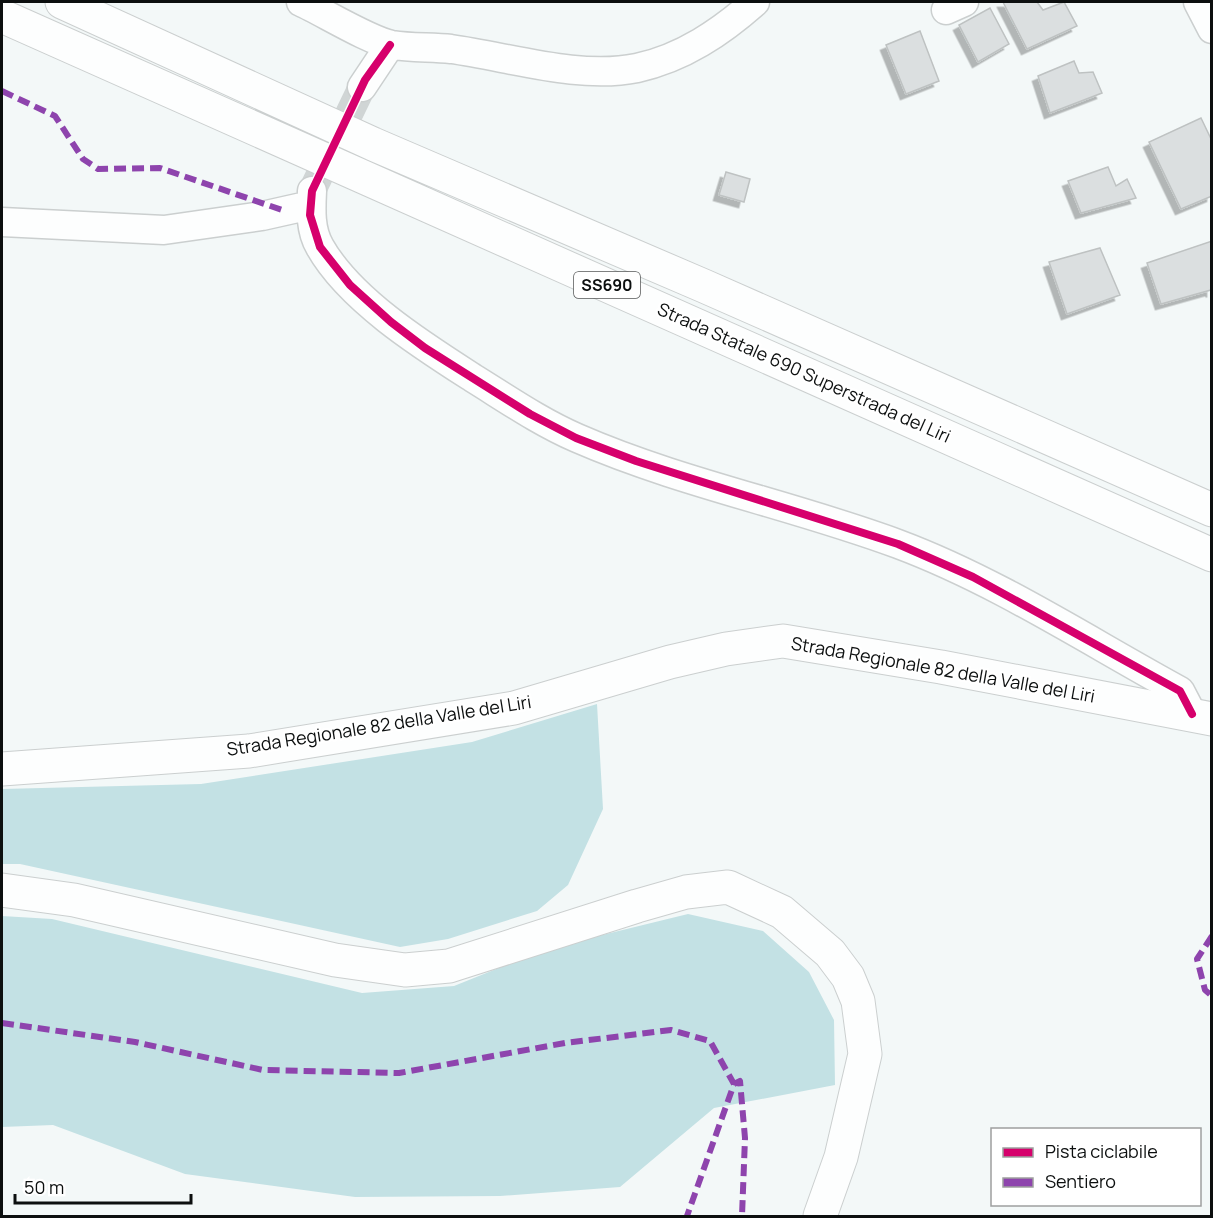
<svg xmlns="http://www.w3.org/2000/svg" width="1213" height="1218" viewBox="0 0 1213 1218" font-family="Manrope,sans-serif">
	<style>
		.forest { fill: #c3e1e4 }
		.building { fill: #dbdfe0; stroke: #bec2c2; stroke-width: 1.5; filter: url(#shadow) }
		.lines { fill: none; stroke-linecap: round; stroke-linejoin: round }
		.minor-tunnel { stroke: #d0d5d5; stroke-width: 28; stroke-dasharray: 28 14; stroke-linecap: butt }
		.minor-casing { stroke: #cbcfcf; stroke-width: 31 }
		.major-casing { stroke: #cbcfcf; stroke-width: 35 }
		.highway-casing { stroke: #cbcfcf; stroke-width: 35 }
		.minor { stroke: #fdfefe; stroke-width: 28 }
		.major { stroke: #fdfefe; stroke-width: 33 }
		.highway { stroke: #fdfefe; stroke-width: 33 }
		.quiet { stroke: #8e44ad; stroke-width: 6; stroke-dasharray: 12 6; stroke-linecap: butt }
		.cycleway-casing { stroke: #fff; stroke-width: 11 }
		.cycleway { stroke: #d6006c; stroke-width: 8 }
		.labels { text-anchor: middle; stroke-width: 5; stroke-linejoin: round; paint-order: stroke }
		.shield { fill: #fff; stroke: #555757; stroke-width: 1.5 }
		.shield-label { font-size: 16px; font-weight: bold; fill: #0c0f0f }
		.street-label { font-size: 18px; fill: #0c0f0f; stroke: #fff }
	</style>
	<defs>
		<filter id="shadow"><feDropShadow dx="-5.5" dy="5.5" stdDeviation="0" flood-color="#0004"/></filter>
	</defs>
	<rect width="100%" height="100%" fill="#f3f8f8"/>
	<!-- forest -->
	<path class="forest" d="M 597,704 L 603,809 L 568,885 L 537,911 L 448,939 L 400,947 L 20,864 L 2,864 L 2,789 L 201,784 L 472,742 Z
		M 688,914 L 763,931 L 809,972 L 834,1020 L 835,1085 L 714,1108 L 620,1187 L 500,1196 L 355,1197 L 185,1174 L 53,1125 L 2,1127 L 2,916 L 52,919 L 362,993 L 454,986 L 549,948 Z"/>
	<!-- building -->
	<path class="building" d="M 1003,2 L 1037,2 L 1043,10 L 1064,2 L 1077,26 L 1027,49 Z
		M 990,8 L 1009,44 L 978,62 L 959,25 Z
		M 920,31 L 939,81 L 906,94 L 886,45 Z
		M 1074,61 L 1079,73 L 1093,72 L 1102,93 L 1050,113 L 1038,76 Z
		M 1201,118 L 1212,141 L 1212,196 L 1181,209 L 1149,142 Z
		M 1108,167 L 1116,186 L 1127,179 L 1136,198 L 1081,213 L 1068,181 Z
		M 726,172 L 750,179 L 744,202 L 719,195 Z
		M 1212,241 L 1212,292 L 1211,290 L 1161,304 L 1147,263 Z
		M 1100,248 L 1120,295 L 1067,314 L 1049,262 Z"/>
	<g class="lines">
		<!-- minor-tunnel -->
		<path class="minor-tunnel" d="M 312,191 L 362,87"/>
		<defs>
			<path id="minor" d="M 301,2 C 323,12 370,41 392,45 C 411,48 432,47 451,49 C 509,57 579,80 637,68 C 683,58 721,32 755,2
				M 1198,2 L 1212,29
				M 946,10 L 964,2
				M 362,87 L 390,45
				M 312,191 C 311,210 310,230 320,247 C 350,300 423,346 473,378 C 507,399 540,422 577,438 C 680,483 793,505 898,544 C 997,581 1088,641 1180,691 L 1192,714
				M 2,222 L 164,230 L 262,216 L 311,205"/>
			<path id="major" d="M 2,769 L 249,751 L 514,708 L 670,662 L 726,649 L 783,641 L 941,667 L 1212,719
				M 2,890 L 74,900 L 335,960 L 405,970 L 449,966 L 637,906 L 686,892 L 728,887 L 782,912 L 830,953 L 848,977 L 858,1001 L 865,1054 L 841,1157 L 820,1216"/>
			<path id="highway" d="M 62,2 L 373,144 L 704,286 L 1212,510
				M 2,16 L 1212,555"/>
		</defs>
		<!-- minor casing -->
		<use href="#minor" class="minor-casing"/>
		<!-- major casing -->
		<use href="#major" class="major-casing"/>
		<!-- highway casing -->
		<use href="#highway" class="highway-casing"/>
		<!-- minor -->
		<use href="#minor" class="minor"/>
		<!-- major -->
		<use href="#major" class="major"/>
		<!-- highway -->
		<use href="#highway" class="highway"/>
		<!-- quiet -->
		<path class="quiet" d="M 2,91 L 55,116 L 83,159 L 98,169 L 160,168 L 285,211
			M 1212,936 L 1197,959 L 1205,990 L 1212,996
			M 2,1023 L 135,1042 L 263,1070 L 399,1073 L 565,1043 L 671,1030 L 710,1041 L 734,1084 L 687,1216
			M 734,1084 L 740,1081 L 745,1138 L 742,1216"/>
		<defs>
			<path id="cycleway" d="M 390,45 L 365,80 L 312,191 L 310,215 L 320,247 L 350,285 L 391,322 L 425,348 L 530,414 L 576,438 L 636,461 L 898,544 L 973,577 L 1180,691 L 1192,714"/>
		</defs>
		<!-- cycleway casing -->
		<use href="#cycleway" class="cycleway-casing"/>
		<!-- cycleway -->
		<use href="#cycleway" class="cycleway"/>
	</g>
	<g class="labels">
		<!-- shield labels -->
		<rect class="shield" x="574" y="272" width="66" height="26" rx="4.5"/>
		<g class="shield-label">
			<text x="607" y="291">SS690</text>
		</g>
		<!-- street labels -->
		<g class="street-label">
			<text transform="translate(804 373) rotate(24)" y="6">Strada Statale 690 Superstrada del Liri</text>
			<text transform="translate(943 670) rotate(10)" y="6">Strada Regionale 82 della Valle del Liri</text>
			<text transform="translate(379 726) rotate(-9)" y="6">Strada Regionale 82 della Valle del Liri</text>
		</g>
	</g>
	<!-- border -->
	<rect width="1213" height="1218" fill="none" stroke="#0c0f0f" stroke-width="6"/>
	<!-- legend -->
	<rect x="991" y="1128" width="210" height="78" fill="#ffffff" stroke="#9e9f9f" stroke-width="1.5"/>
	<rect x="1003" y="1148" width="30" height="9" fill="#d6006c" stroke="#9e9f9f" stroke-width="1.5"/>
	<text x="1045" y="1158" font-size="18" fill="#0c0f0f">Pista ciclabile</text>
	<rect x="1003" y="1178" width="30" height="9" fill="#8e44ad" stroke="#9e9f9f" stroke-width="1.5"/>
	<text x="1045" y="1188" font-size="18" fill="#0c0f0f">Sentiero</text>
	<!-- scale -->
	<path d="M15 1194v9h176v-9" fill="none" stroke="#0c0f0f" stroke-width="3"/>
	<text x="24" y="1194" font-size="18" fill="#0c0f0f" stroke="#ffffff" stroke-width="4.5" paint-order="stroke">50 m</text>
</svg>
